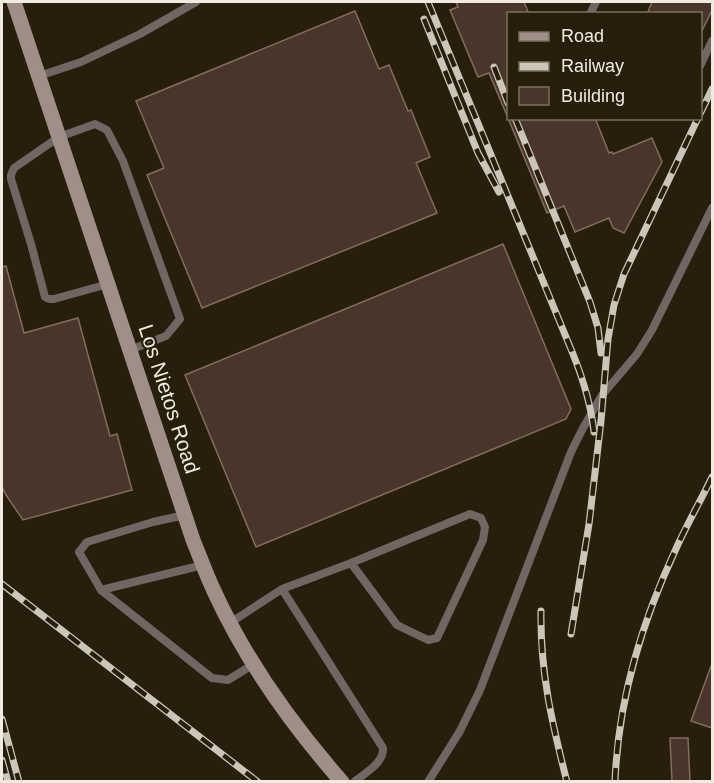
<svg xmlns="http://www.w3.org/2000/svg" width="714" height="783" viewBox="0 0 714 783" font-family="Arial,sans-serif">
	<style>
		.building { fill: #4a352b; stroke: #836c61; stroke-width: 1.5 }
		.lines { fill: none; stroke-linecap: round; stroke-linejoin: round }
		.lane { stroke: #716663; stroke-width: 8 }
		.secondary { stroke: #a08f89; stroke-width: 15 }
		.rail-casing { stroke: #ccc6b9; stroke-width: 7 }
		.rail { stroke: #271f0c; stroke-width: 4.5; stroke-dasharray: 14; stroke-linecap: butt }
		.labels { text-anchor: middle; stroke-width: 4.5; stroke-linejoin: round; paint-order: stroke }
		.street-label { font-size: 21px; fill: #f1ebdf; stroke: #271f0c }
	</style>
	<rect width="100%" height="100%" fill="#271f0c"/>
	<!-- building -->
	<path class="building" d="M 456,2 L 524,2 L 529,14 L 508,14 L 508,118 L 489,73 L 478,77 L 450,10 L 458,7 Z
		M 652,2 L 712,2 L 712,10 L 700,35 L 700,14 L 647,14 Z
		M 355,11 L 379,69 L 389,65 L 408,111 L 411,110 L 430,157 L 416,163 L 437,213 L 202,308 L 147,175 L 164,168 L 136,101 Z
		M 508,118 L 595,118 L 609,153 L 612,152 L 613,154 L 652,138 L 662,162 L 624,233 L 613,228 L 609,218 L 575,232 L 564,206 L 547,213 Z
		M 503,244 L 571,409 L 566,419 L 256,547 L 185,375 Z
		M 6,266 L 24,333 L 78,318 L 110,436 L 117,434 L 132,490 L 23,520 L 6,495 L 2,487 L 2,267 Z
		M 711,666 L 712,667 L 712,728 L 691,721 Z
		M 670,738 L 688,738 L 690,782 L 672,782 Z"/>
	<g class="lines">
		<!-- lane -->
		<path class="lane" d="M 590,14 L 596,2
			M 700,66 L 712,41
			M 39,76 L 81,62 L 140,34 L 196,2
			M 108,284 L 54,299 L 49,299 L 45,297 L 31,244 L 11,179 L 11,175 L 14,168 L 59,137 L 95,124 L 107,130 L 123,161 L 180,319 L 166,336 L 130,350
			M 185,515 L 153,522 L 87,542 L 79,552 L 101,590 L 212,678 L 228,680 L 254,664
			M 282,589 L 351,563 L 470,514 L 481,518 L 485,527 L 483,540 L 437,638 L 428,640 L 397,625 L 351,563
			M 101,590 L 203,565
			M 230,623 L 282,589 L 383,748 C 384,763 365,773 354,782
			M 428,782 L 460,731 L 480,690 L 571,452 L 582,430 L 602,395 L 637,354 L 652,330 L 712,208"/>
		<!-- secondary -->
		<path class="secondary" d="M 14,2 L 193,540 C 200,557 206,574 214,591 C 246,661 291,724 342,782"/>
		<defs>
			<path id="rail" d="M 428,2 L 573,354 C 583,379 591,405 594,432
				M 424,19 L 478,153 L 499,192
				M 494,67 L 508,103
				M 700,114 L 712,89
				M 515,118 L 590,302 L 598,328 L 601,353
				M 2,584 L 258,782
				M 541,611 C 540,672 552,723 567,782
				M 571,634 L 589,524 L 601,421 L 608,339 L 614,305 L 624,274 L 698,118
				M 2,719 L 19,782
				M 2,760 L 8,782
				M 615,782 C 618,701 641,624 675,551 C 686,526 700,502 712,477"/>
		</defs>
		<!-- rail casing -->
		<use href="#rail" class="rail-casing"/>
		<!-- rail -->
		<use href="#rail" class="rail"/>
	</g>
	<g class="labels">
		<!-- street labels -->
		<g class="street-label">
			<text transform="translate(169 399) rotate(72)" y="7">Los Nietos Road</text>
		</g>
	</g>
	<!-- border -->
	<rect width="714" height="783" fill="none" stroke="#f1ebdf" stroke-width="6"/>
	<!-- legend -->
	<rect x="507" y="12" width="195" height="108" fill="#271f0c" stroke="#787160" stroke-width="1.5"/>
	<rect x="519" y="32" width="30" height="9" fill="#a08f89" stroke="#787160" stroke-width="1.5"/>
	<text x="561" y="42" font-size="18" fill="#f1ebdf">Road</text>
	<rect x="519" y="62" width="30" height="9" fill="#ccc6b9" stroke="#787160" stroke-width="1.5"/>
	<text x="561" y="72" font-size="18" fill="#f1ebdf">Railway</text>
	<rect x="519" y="87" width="30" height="18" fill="#4a352b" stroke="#787160" stroke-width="1.5"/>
	<text x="561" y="102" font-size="18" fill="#f1ebdf">Building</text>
</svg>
